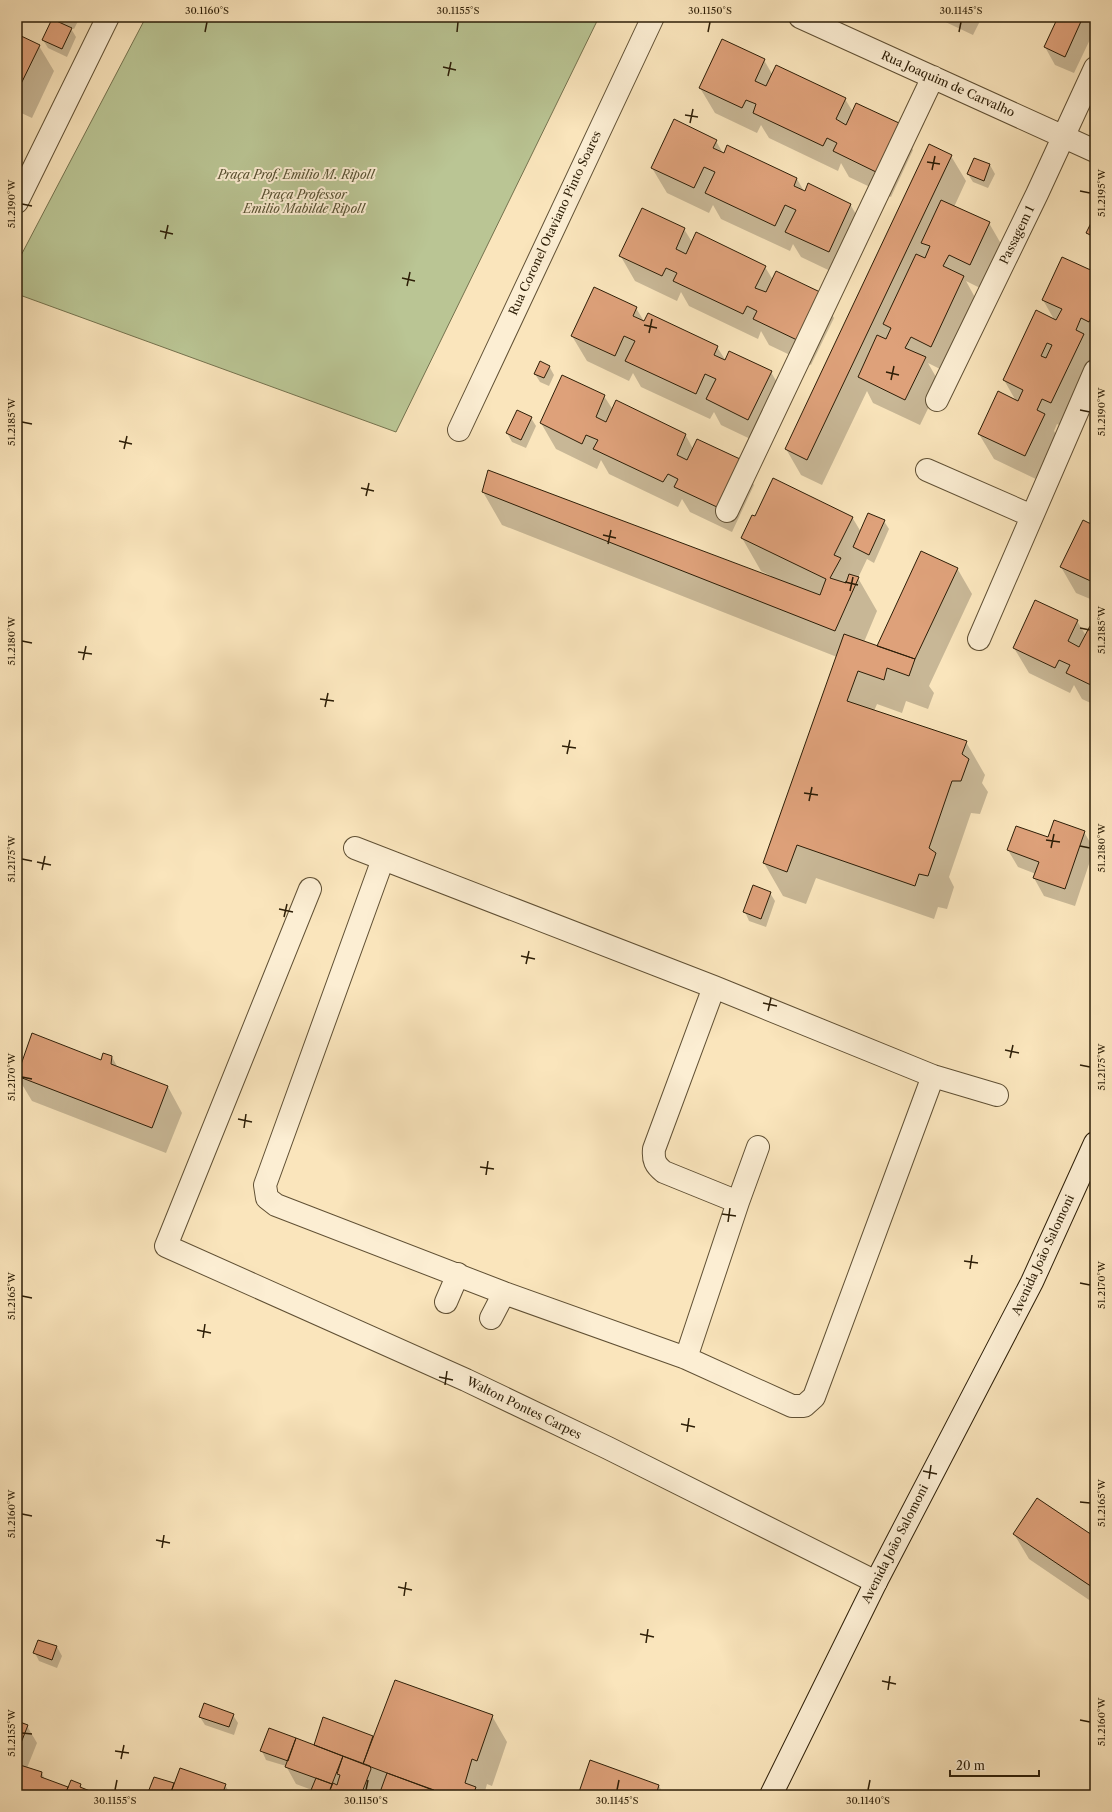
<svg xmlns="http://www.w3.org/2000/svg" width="1112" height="1812" viewBox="0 0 1112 1812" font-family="'Libre Caslon Text',serif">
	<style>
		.green { fill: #bac594; stroke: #74724e }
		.shadow { fill: #0003 }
		.building { fill: #dea17a; stroke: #2d1e07; fill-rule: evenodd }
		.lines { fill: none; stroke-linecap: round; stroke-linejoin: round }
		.street-casing { stroke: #605034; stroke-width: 24 }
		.secondary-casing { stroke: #2d1e07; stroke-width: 24 }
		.street { stroke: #fceed3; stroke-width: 22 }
		.secondary { stroke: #fceed3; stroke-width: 22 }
		.ticks { fill: none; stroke: #2d1e07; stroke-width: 1.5 }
		.labels { text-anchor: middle; stroke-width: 4; stroke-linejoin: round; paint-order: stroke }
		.street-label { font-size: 12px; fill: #2d1e07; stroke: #fceed3 }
		.park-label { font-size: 12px; font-style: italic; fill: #575031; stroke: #fceed3 }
		.neatline { fill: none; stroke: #2d1e07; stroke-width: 1.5 }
		.ticks-label { font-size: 10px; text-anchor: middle; fill: #2d1e07 }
	</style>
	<rect width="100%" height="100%" fill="#fae5bc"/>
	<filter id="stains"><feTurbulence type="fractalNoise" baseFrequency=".005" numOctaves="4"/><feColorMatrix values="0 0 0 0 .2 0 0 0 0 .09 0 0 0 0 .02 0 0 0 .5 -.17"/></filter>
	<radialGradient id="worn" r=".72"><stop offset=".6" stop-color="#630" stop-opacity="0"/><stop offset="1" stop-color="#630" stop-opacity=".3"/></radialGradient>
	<!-- green -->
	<path class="green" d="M 146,17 L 599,17 L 396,432 L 17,294 L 17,263 Z"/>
	<!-- shadow -->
	<path class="shadow" d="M 47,17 L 80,17 L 74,29 L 70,27 L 76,37 L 67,57 L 48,48 L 43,40 L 53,19 Z
		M 935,17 L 982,17 L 973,35 Z
		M 1059,17 L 1095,17 L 1095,29 L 1074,73 L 1055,65 L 1045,47 Z
		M 17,35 L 39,46 L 54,71 L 32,118 L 17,111 Z
		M 764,60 L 772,74 L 845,99 L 853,112 L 898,124 L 913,150 L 891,197 L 849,177 L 841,163 L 838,171 L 769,138 L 761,125 L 757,133 L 715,113 L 700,88 Z
		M 716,141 L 724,155 L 797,179 L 805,193 L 850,204 L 865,230 L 843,277 L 801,257 L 793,244 L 790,251 L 721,219 L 713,205 L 709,213 L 667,193 L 652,168 Z
		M 951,156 L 966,181 L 954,207 L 989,223 L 1004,249 L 984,290 L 966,281 L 978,303 L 946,372 L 928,363 L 940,384 L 920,425 L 873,403 L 867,391 L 822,485 L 801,475 L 786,449 Z
		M 974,159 L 990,165 L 995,174 L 988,188 L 973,182 L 968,174 Z
		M 1095,217 L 1095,243 L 1087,233 Z
		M 684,229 L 692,242 L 765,267 L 773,280 L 819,292 L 834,318 L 811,365 L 769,345 L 761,331 L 758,339 L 689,306 L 681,292 L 677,301 L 635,281 L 620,255 Z
		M 1095,274 L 1095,345 L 1092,351 L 1095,355 L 1095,366 L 1066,428 L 1057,424 L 1054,431 L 1059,440 L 1040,481 L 994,459 L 979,434 L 1016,401 L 1004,380 L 1055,321 L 1043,300 Z
		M 636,308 L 645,323 L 717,347 L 726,361 L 771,372 L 786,398 L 763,445 L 721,425 L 714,412 L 710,419 L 641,387 L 633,373 L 629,381 L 587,361 L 572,336 Z
		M 549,366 L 554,375 L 549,386 L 540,382 L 535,374 Z
		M 563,377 L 604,396 L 613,410 L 685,434 L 693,449 L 739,460 L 754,485 L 732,532 L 690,512 L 682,499 L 678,507 L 609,474 L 601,460 L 597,469 L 556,449 L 541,423 Z
		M 517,411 L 531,418 L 536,426 L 526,448 L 512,442 L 507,433 Z
		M 483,492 L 771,577 L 771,576 L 761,571 L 742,538 L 852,517 L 861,532 L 884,521 L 889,529 L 874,563 L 867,559 L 858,578 L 877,611 L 864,642 L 880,648 L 957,568 L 972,594 L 929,686 L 934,693 L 928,709 L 906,701 L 902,713 L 877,704 L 874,711 L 966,742 L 985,775 L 982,783 L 988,792 L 980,814 L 971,813 L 949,877 L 954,887 L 947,909 L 938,907 L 934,919 L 816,878 L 806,904 L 783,896 L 764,863 L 837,657 L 502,525 Z
		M 1095,527 L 1095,601 L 1076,593 L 1061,567 Z
		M 1077,621 L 1086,636 L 1095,630 L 1095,705 L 1082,699 L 1074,685 L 1070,693 L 1029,673 L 1014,648 Z
		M 1084,832 L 1094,849 L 1075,906 L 1044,896 L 1034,878 L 1036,874 L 1018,867 L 1008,850 L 1048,838 Z
		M 770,893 L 775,901 L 766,927 L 749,921 L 745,912 Z
		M 112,1057 L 118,1068 L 168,1087 L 182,1113 L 166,1153 L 32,1101 L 17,1076 L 101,1061 Z
		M 1014,1534 L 1095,1538 L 1095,1604 L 1029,1559 Z
		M 39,1641 L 57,1647 L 62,1656 L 57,1668 L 39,1661 L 35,1653 Z
		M 233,1715 L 238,1723 L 234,1735 L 205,1725 L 200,1717 Z
		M 492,1716 L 507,1742 L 492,1786 L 487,1784 L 484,1795 L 310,1795 L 312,1790 L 296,1784 L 286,1766 L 266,1760 L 262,1751 L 315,1746 L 372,1737 L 373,1739 Z
		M 17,1722 L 27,1726 L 37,1743 L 27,1768 L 42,1773 L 45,1780 L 69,1788 L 80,1784 L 83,1790 L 96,1795 L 17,1795 Z
		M 173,1784 L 174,1786 L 225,1785 L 231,1795 L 171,1795 L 172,1792 L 170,1791 L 168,1795 L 148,1795 Z
		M 659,1786 L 664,1795 L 579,1795 Z"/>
	<!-- building -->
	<path class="building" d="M 1058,17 L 1083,17 L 1065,57 L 1044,47 Z
		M 52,19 L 72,28 L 62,49 L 42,40 Z
		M 17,34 L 40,45 L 17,92 Z
		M 722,39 L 765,59 L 755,81 L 766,86 L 776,65 L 846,98 L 836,119 L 846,125 L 856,103 L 899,123 L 876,172 L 833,151 L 837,143 L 827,138 L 823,146 L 753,113 L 756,104 L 746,100 L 742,108 L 699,88 Z
		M 674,119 L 717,140 L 713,148 L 724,153 L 727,145 L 797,178 L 794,186 L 805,191 L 808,183 L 851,204 L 829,252 L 785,232 L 796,210 L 785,205 L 775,226 L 705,193 L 715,172 L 704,167 L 694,188 L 651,168 Z
		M 929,144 L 952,155 L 807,460 L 785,449 Z
		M 974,158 L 990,164 L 984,181 L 967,174 Z
		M 941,200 L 990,222 L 970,265 L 949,255 L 943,266 L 964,276 L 931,347 L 911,337 L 905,348 L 926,357 L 905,400 L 858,377 L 877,335 L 886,339 L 891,328 L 883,324 L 916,254 L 925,258 L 930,246 L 921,243 Z
		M 642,208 L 685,228 L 676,249 L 686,254 L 696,232 L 766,266 L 755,288 L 766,292 L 776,271 L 820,292 L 797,340 L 753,319 L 757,311 L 747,306 L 743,314 L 673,281 L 677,273 L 666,268 L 662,276 L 619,256 Z
		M 1095,215 L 1095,237 L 1086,233 Z
		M 1062,257 L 1095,272 L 1095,309 L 1089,322 L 1081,318 L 1076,330 L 1084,334 L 1051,403 L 1042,399 L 1037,410 L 1045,414 L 1025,456 L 978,434 L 998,391 L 1018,401 L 1023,390 L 1003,380 L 1036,310 L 1056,320 L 1062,309 L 1042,300 ZM 1047,343 L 1052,345 L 1046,358 L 1041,356 Z
		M 594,287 L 637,307 L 633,316 L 644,321 L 648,313 L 718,346 L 714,355 L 725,360 L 729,351 L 772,371 L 748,420 L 706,399 L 716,379 L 705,374 L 696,394 L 625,361 L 635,341 L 624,336 L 615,356 L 571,336 Z
		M 540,361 L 550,366 L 544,378 L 534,374 Z
		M 562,375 L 605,395 L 596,417 L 606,422 L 616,400 L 686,434 L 677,455 L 687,460 L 697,439 L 740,459 L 717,507 L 674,487 L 678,479 L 668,474 L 663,482 L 593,449 L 598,440 L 586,435 L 582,444 L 540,423 Z
		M 517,410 L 532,417 L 521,440 L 506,433 Z
		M 488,470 L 820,595 L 826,579 L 741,538 L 752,515 L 755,516 L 773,478 L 853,517 L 834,555 L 841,558 L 830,578 L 846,583 L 849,574 L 859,577 L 835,631 L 482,492 Z
		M 868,513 L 885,520 L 869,555 L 853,547 Z
		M 1083,520 L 1095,526 L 1095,583 L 1060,567 Z
		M 921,551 L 958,568 L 915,659 L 877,646 Z
		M 1035,600 L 1078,620 L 1068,641 L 1079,647 L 1090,626 L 1095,629 L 1095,687 L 1066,673 L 1070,665 L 1059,660 L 1055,668 L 1013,648 Z
		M 844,634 L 915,659 L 909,676 L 887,668 L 884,680 L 858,671 L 847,701 L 967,741 L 962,754 L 969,759 L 961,781 L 952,781 L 929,848 L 936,853 L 928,876 L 919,874 L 915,886 L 797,845 L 787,872 L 763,863 Z
		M 1054,820 L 1085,831 L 1065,889 L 1033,878 L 1039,862 L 1007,850 L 1016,826 L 1048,837 Z
		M 753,885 L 771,892 L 761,919 L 743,912 Z
		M 32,1033 L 101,1060 L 103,1053 L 112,1056 L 111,1064 L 168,1086 L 152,1128 L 17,1076 Z
		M 1037,1498 L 1095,1537 L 1095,1589 L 1013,1534 Z
		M 38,1640 L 57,1646 L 52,1660 L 33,1653 Z
		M 395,1680 L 493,1715 L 477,1761 L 472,1759 L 465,1783 L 476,1787 L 473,1795 L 446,1795 L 363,1764 Z
		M 204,1703 L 234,1714 L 229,1727 L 199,1717 Z
		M 323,1717 L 373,1736 L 363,1764 L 314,1745 Z
		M 17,1721 L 28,1725 L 17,1753 Z
		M 269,1728 L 296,1738 L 288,1761 L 260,1751 Z
		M 296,1738 L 343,1756 L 332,1784 L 285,1767 Z
		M 343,1756 L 370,1766 L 371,1769 L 361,1795 L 328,1795 L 333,1783 L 337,1785 L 340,1775 L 337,1774 Z
		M 590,1760 L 659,1785 L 656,1795 L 578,1795 Z
		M 17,1764 L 42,1772 L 41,1777 L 68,1787 L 65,1795 L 17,1795 Z
		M 180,1768 L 226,1784 L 222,1795 L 170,1795 Z
		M 387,1773 L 434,1790 L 432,1795 L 379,1795 Z
		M 154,1777 L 174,1783 L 170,1795 L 147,1795 Z
		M 316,1778 L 332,1784 L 328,1795 L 309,1795 Z
		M 71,1780 L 81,1784 L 80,1787 L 100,1795 L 65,1795 Z"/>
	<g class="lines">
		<defs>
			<path id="street" d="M 800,17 L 1095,151
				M 17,202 L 108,17
				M 937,400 L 1037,194 L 1095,68
				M 459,430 L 653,17
				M 927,470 L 1032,516
				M 727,511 L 933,77
				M 979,639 L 1095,371
				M 355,848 L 714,987 L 933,1076 L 997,1095
				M 383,859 L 265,1185 L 267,1198 L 276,1205 L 504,1293 L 686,1358 L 792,1406 L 804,1406 L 814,1397 L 933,1076
				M 310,889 L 166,1246 L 466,1380 L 608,1448 L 876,1582
				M 714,987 L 654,1149 C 653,1160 655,1165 664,1172 L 738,1202
				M 446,1302 L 458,1274
				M 491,1318 L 504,1293
				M 686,1358 L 738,1202 L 758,1147"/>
			<path id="secondary" d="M 771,1795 L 876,1582 L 1032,1282 L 1095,1143"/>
		</defs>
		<!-- street casing -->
		<use href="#street" class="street-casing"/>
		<!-- secondary casing -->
		<use href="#secondary" class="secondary-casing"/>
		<!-- street -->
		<use href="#street" class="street"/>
		<!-- secondary -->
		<use href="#secondary" class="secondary"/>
	</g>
	<!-- ticks -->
	<path class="ticks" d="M 205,32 L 207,22M 457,32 L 458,22M 708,32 L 710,22M 959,32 L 961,22M 443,67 L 456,70M 448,76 L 451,62M 685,115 L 698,117M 690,123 L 693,109M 927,162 L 940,164M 932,170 L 935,156M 1080,191 L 1090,193M 22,204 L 32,206M 160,231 L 173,234M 165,239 L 168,225M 402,278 L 415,281M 407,286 L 410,272M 644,325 L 657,328M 649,333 L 652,319M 886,372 L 899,375M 891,380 L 894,366M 1080,410 L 1090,412M 22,422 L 32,424M 119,441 L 132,444M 124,449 L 127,436M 361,488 L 374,491M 366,496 L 369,483M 603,535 L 616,538M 608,544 L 611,530M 845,582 L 858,585M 850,591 L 853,577M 1080,628 L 1090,630M 22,641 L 32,643M 78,652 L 92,654M 83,660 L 86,646M 320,699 L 334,701M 325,707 L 328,693M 562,746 L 576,748M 567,754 L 570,740M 804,793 L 818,795M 809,801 L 812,787M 1046,840 L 1060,842M 1080,846 L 1090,848M 1051,848 L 1054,834M 22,859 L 32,861M 37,862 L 51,865M 42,870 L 45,856M 279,909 L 293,912M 284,917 L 287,904M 521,956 L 535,959M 526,964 L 529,951M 763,1003 L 777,1006M 768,1011 L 771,998M 1005,1050 L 1019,1053M 1010,1058 L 1013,1045M 1080,1065 L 1090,1067M 22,1077 L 32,1079M 238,1119 L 252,1122M 244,1128 L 246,1114M 480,1167 L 494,1169M 486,1175 L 488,1161M 722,1214 L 736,1216M 728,1222 L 730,1208M 964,1261 L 978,1263M 970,1269 L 972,1255M 1080,1283 L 1090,1285M 22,1296 L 32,1298M 197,1330 L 211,1333M 203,1338 L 205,1324M 439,1377 L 453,1380M 445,1385 L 447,1371M 681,1424 L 695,1427M 687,1432 L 689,1418M 923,1471 L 937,1474M 929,1479 L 931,1465M 1080,1502 L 1090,1503M 22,1514 L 32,1516M 156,1540 L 170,1543M 162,1548 L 164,1535M 398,1587 L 412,1590M 404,1596 L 406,1582M 640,1634 L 654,1637M 646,1643 L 648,1629M 882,1681 L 896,1684M 888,1690 L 890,1676M 1080,1720 L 1090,1722M 22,1733 L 32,1734M 115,1751 L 129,1753M 121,1759 L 124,1745M 115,1790 L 117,1780M 366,1790 L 368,1780M 617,1790 L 619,1780M 868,1790 L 870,1780"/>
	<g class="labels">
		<!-- street labels -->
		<g class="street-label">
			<text transform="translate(948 84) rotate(24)" y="4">Rua Joaquim de Carvalho</text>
			<text transform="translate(555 223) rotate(-65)" y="4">Rua Coronel Otaviano Pinto Soares</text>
			<text transform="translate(1017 235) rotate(-64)" y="4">Passagem 1</text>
			<text transform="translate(1043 1255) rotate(-65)" y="4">Avenida João Salomoni</text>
			<text transform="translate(524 1408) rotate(26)" y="4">Walton Pontes Carpes</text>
			<text transform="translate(895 1544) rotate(-63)" y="4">Avenida João Salomoni</text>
		</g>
		<!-- park labels -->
		<g class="park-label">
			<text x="296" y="179">Praça Prof. Emilio M. Ripoll</text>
			<text x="304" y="199">Praça Professor<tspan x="304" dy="14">Emilio Mabilde Ripoll</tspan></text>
		</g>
	</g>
	<!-- margin -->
	<rect width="1112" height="1812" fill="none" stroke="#fae5bc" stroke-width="44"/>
	<!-- scale -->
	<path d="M950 1770v6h89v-6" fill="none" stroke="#2d1e07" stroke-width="2"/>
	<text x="956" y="1770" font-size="12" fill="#2d1e07" stroke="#fceed3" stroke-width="3" paint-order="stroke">20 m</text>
	<rect x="22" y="22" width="1068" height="1768" class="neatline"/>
	<g class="ticks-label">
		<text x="207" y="14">30.1160°S</text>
		<text x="458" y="14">30.1155°S</text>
		<text x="710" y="14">30.1150°S</text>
		<text x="961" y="14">30.1145°S</text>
		<text transform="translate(1101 193) rotate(-90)" y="4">51.2195°W</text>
		<text transform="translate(11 204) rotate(-90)" y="4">51.2190°W</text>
		<text transform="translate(1101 412) rotate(-90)" y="4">51.2190°W</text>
		<text transform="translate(11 422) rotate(-90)" y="4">51.2185°W</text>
		<text transform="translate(1101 630) rotate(-90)" y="4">51.2185°W</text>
		<text transform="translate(11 641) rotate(-90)" y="4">51.2180°W</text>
		<text transform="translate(1101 848) rotate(-90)" y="4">51.2180°W</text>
		<text transform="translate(11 859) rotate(-90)" y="4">51.2175°W</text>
		<text transform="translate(1101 1067) rotate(-90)" y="4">51.2175°W</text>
		<text transform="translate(11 1077) rotate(-90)" y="4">51.2170°W</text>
		<text transform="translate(1101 1285) rotate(-90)" y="4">51.2170°W</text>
		<text transform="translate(11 1296) rotate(-90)" y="4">51.2165°W</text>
		<text transform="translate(1101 1503) rotate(-90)" y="4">51.2165°W</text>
		<text transform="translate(11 1514) rotate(-90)" y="4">51.2160°W</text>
		<text transform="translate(1101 1722) rotate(-90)" y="4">51.2160°W</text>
		<text transform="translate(11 1733) rotate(-90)" y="4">51.2155°W</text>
		<text x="115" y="1804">30.1155°S</text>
		<text x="366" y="1804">30.1150°S</text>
		<text x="617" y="1804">30.1145°S</text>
		<text x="868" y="1804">30.1140°S</text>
	</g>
	<rect width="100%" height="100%" filter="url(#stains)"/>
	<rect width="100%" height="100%" fill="url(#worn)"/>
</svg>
